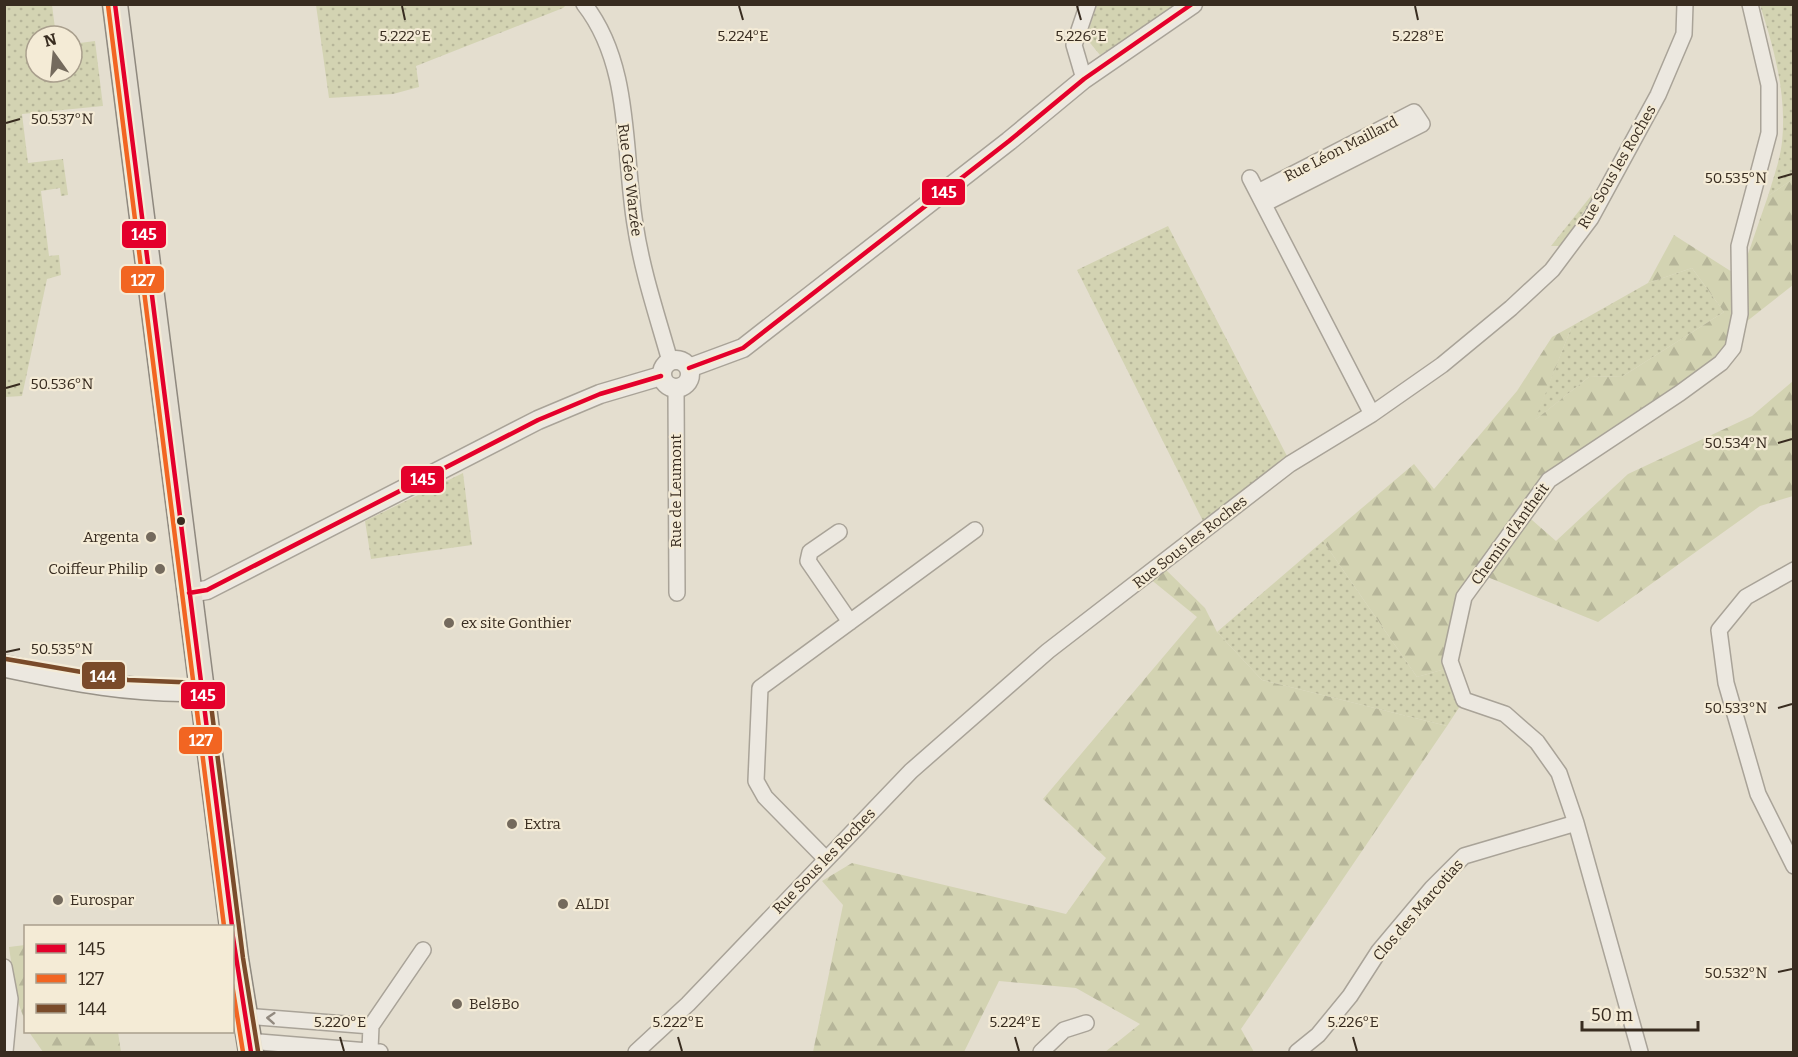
<svg xmlns="http://www.w3.org/2000/svg" width="1798" height="1057" viewBox="0 0 1798 1057" font-family="Bitter,serif">
	<style>
		.green { fill: url(#green-dots) }
		.forest { fill: url(#forest-firs) }
		.lines { fill: none; stroke-linecap: round; stroke-linejoin: round }
		.minor-casing { stroke: #a9a398; stroke-width: 18 }
		.tertiary-casing { stroke: #a9a398; stroke-width: 21 }
		.secondary-casing { stroke: #999388; stroke-width: 24 }
		.primary-casing { stroke: #8f897f; stroke-width: 27 }
		.minor { stroke: #ece8e0; stroke-width: 15 }
		.tertiary { stroke: #ece8e0; stroke-width: 18 }
		.secondary { stroke: #ece8e0; stroke-width: 21 }
		.primary { stroke: #e3ded2; stroke-width: 24 }
		.bus-1-casing { stroke: #f4ebd6; stroke-width: 9 }
		.bus-2-casing { stroke: #f4ebd6; stroke-width: 9 }
		.bus-3-casing { stroke: #f4ebd6; stroke-width: 9 }
		.bus-1 { stroke: #e4002b; stroke-width: 4.5 }
		.bus-2 { stroke: #f26522; stroke-width: 4.5 }
		.bus-3 { stroke: #7a4b2a; stroke-width: 4.5 }
		.oneway { stroke: #928a80 }
		.ticks { fill: none; stroke: #382c20; stroke-width: 2 }
		.bus-dot { fill: #382c20; stroke: #f4ebd6; stroke-width: 2 }
		.poi-dot { fill: #746a5d; stroke: #f4ebd6; stroke-width: 2 }
		.labels { text-anchor: middle; stroke-width: 4.5; stroke-linejoin: round; paint-order: stroke }
		.street-label { font-size: 15px; fill: #382c20; stroke: #f4ebd6 }
		.poi-label { font-size: 15px; fill: #382c20; stroke: #f4ebd6; text-anchor: start }
		.ticks-label { font-size: 15px; text-anchor: middle; fill: #382c20; stroke: #f4ebd6; stroke-width: 4.5; stroke-linejoin: round; paint-order: stroke }
		.line-badge { stroke: #f4ebd6; stroke-width: 2 }
		.badge-label { font-size: 16px; text-anchor: middle; font-weight: bold; fill: #fff }
	</style>
	<defs>
		<pattern id="green-dots" width="8" height="8" patternUnits="userSpaceOnUse" patternTransform="scale(1.5)"><rect width="8" height="8" fill="#d3d3b2"/><path d="M2 2h.1M6 6h.1" fill="none" stroke="#b6b599" stroke-width="1.8" stroke-linecap="round"/></pattern>
		<pattern id="forest-firs" width="22" height="20" patternUnits="userSpaceOnUse" patternTransform="scale(1.5)"><rect width="22" height="20" fill="#d3d3b2"/><path d="M5 1l3.5 6h-7zM16 11l3.5 6h-7z" fill="#b6b599"/></pattern>
	</defs>
	<rect width="100%" height="100%" fill="#e4decf"/>
	<!-- green -->
	<path class="green" d="M 4,5 L 52,5 L 56,36 L 36,36 L 36,72 L 72,72 L 72,44 L 95,41 L 103,106 L 22,114 L 28,163 L 63,159 L 68,195 L 61,196 L 60,188 L 41,191 L 49,256 L 59,255 L 61,275 L 47,279 L 22,396 L 5,397 Z
		M 316,5 L 316,4 L 566,5 L 563,8 L 416,66 L 419,87 L 393,94 L 329,98 Z
		M 1097,5 L 1177,5 L 1100,55 L 1086,38 Z
		M 1760,5 L 1794,5 L 1793,179 L 1768,196 C 1773,179 1780,160 1782,142 C 1787,95 1774,48 1760,5 Z
		M 1610,172 L 1561,246 L 1551,246 Z
		M 1168,226 L 1288,458 L 1205,525 L 1077,270 Z
		M 1692,268 L 1724,312 L 1623,376 L 1589,377 L 1534,421 L 1572,326 L 1648,283 Z
		M 463,473 L 472,545 L 371,559 L 365,521 Z
		M 1323,541 L 1417,677 L 1452,667 L 1464,700 L 1447,726 L 1262,680 L 1217,632 Z"/>
	<!-- forest -->
	<path class="forest" d="M 1793,179 L 1793,285 L 1737,329 L 1733,348 L 1549,480 L 1524,513 L 1556,541 L 1628,474 L 1752,416 L 1793,381 L 1793,496 L 1760,506 L 1598,622 L 1480,574 L 1464,597 L 1452,667 L 1417,677 L 1323,541 L 1414,464 L 1434,489 L 1517,391 L 1552,337 L 1572,326 L 1535,420 L 1589,377 L 1623,376 L 1724,312 L 1692,268 L 1648,283 L 1674,235 L 1740,277 L 1768,196 Z
		M 1162,566 L 1205,608 L 1217,632 L 1262,680 L 1447,726 L 1241,1029 L 1254,1052 L 1105,1052 L 1140,1024 L 1076,988 L 999,981 L 964,1052 L 813,1052 L 843,905 L 822,881 L 852,863 L 1066,914 L 1106,858 L 1043,799 L 1197,617 L 1149,578 Z
		M 25,945 L 25,1021 L 16,997 L 9,947 Z
		M 29,1032 L 118,1032 L 121,1052 L 43,1052 Z"/>
	<g class="lines">
		<defs>
			<path id="minor" d="M 584,4 C 632,65 623,151 635,224 C 642,271 657,315 670,361
				M 1084,79 L 1074,45 L 1088,4
				M 1250,178 L 1372,414
				M 1258,192 L 1414,112 L 1422,124 L 1264,204
				M 676,388 L 677,593
				M 839,532 L 810,552 L 808,561 L 850,622
				M 1794,570 L 1746,597 L 1719,630 L 1726,683 L 1758,794 L 1794,866
				M 825,858 L 765,797 L 756,781 L 760,688 L 975,530
				M 4,967 L 10,999 L 5,1052
				M 245,1016 L 371,1026
				M 249,1041 L 380,1052
				M 370,1050 L 371,1026 L 423,950
				M 636,1052 L 688,1004 L 911,771 L 1048,651 L 1290,464 L 1372,414 L 1442,365 L 1511,308 L 1552,270 L 1591,218 L 1658,95 L 1684,34 L 1685,4
				M 1041,1052 L 1064,1030 L 1086,1023
				M 1297,1052 L 1318,1035 L 1350,996 L 1379,951 L 1432,888 L 1464,856 L 1576,823
				M 1640,1052 L 1576,823 L 1559,773 L 1537,742 L 1505,714 L 1464,700 L 1450,661 L 1464,597 L 1549,480 L 1680,393 L 1721,363 L 1733,348 L 1740,314 L 1739,246 L 1769,133 L 1769,85 L 1750,4"/>
			<path id="tertiary" d="M662 374a14 14 0 1 1 28 0a14 14 0 1 1-28 0Z
				M 689,368 L 743,348 L 1009,141 L 1084,79 L 1193,4
				M 189,593 L 207,590 L 538,420 L 600,394 L 661,376"/>
			<path id="secondary" d="M 4,666 C 70,680 135,693 202,690"/>
			<path id="primary" d="M 115,4 L 236,959 L 251,1052"/>
		</defs>
		<!-- minor casing -->
		<use href="#minor" class="minor-casing"/>
		<!-- tertiary casing -->
		<use href="#tertiary" class="tertiary-casing"/>
		<!-- secondary casing -->
		<use href="#secondary" class="secondary-casing"/>
		<!-- primary casing -->
		<use href="#primary" class="primary-casing"/>
		<!-- minor -->
		<use href="#minor" class="minor"/>
		<!-- tertiary -->
		<use href="#tertiary" class="tertiary"/>
		<!-- secondary -->
		<use href="#secondary" class="secondary"/>
		<!-- primary -->
		<use href="#primary" class="primary"/>
		<defs>
			<path id="bus-1" d="M 115,4 L 232,926
				M 689,368 L 743,348 L 1009,141 L 1084,79 L 1192,4
				M 189,593 L 207,590 L 538,420 L 600,394 L 661,376
				M 232,931 L 251,1052"/>
			<path id="bus-2" d="M 108,5 L 224,926
				M 232,984 L 243,1052"/>
			<path id="bus-3" d="M 6,659 L 128,680 L 202,683
				M 209,689 L 243,958 L 258,1051"/>
		</defs>
		<!-- bus-1 casing -->
		<use href="#bus-1" class="bus-1-casing"/>
		<!-- bus-2 casing -->
		<use href="#bus-2" class="bus-2-casing"/>
		<!-- bus-3 casing -->
		<use href="#bus-3" class="bus-3-casing"/>
		<!-- bus-1 -->
		<use href="#bus-1" class="bus-1"/>
		<!-- bus-2 -->
		<use href="#bus-2" class="bus-2"/>
		<!-- bus-3 -->
		<use href="#bus-3" class="bus-3"/>
	</g>
	<!-- one-way arrows -->
	<defs><path id="oneway-chevron" d="M-2-3.5L2.5 0L-2 3.5" fill="none" stroke-width="1.6" stroke-linecap="round" stroke-linejoin="round" transform="scale(1.5)"/></defs>
	<use class="oneway" href="#oneway-chevron" transform="translate(271 1018) rotate(-176)"/>
	<!-- ticks -->
	<path class="ticks" d="M 402,6 L 405,20M 739,6 L 743,20M 1077,6 L 1081,20M 1415,6 L 1418,20M 6,123 L 20,119M 1778,178 L 1792,174M 6,388 L 20,384M 1778,443 L 1792,439M 6,652 L 20,649M 1778,708 L 1792,704M 1778,972 L 1792,969M 340,1037 L 344,1051M 678,1037 L 682,1051M 1015,1037 L 1019,1051M 1353,1037 L 1357,1051"/>
	<!-- markers -->
	<circle class="bus-dot" cx="181" cy="521" r="5"/>
	<g class="poi-dot">
		<circle cx="151" cy="537" r="6"/>
		<circle cx="160" cy="569" r="6"/>
		<circle cx="449" cy="623" r="6"/>
		<circle cx="512" cy="824" r="6"/>
		<circle cx="58" cy="900" r="6"/>
		<circle cx="563" cy="904" r="6"/>
		<circle cx="457" cy="1004" r="6"/>
	</g>
	<g class="labels">
		<!-- street labels -->
		<g class="street-label">
			<text transform="translate(1341 149) rotate(-27)" y="5">Rue Léon Maillard</text>
			<text transform="translate(1617 167) rotate(-60)" y="5">Rue Sous les Roches</text>
			<text transform="translate(630 180) rotate(83)" y="5">Rue Géo Warzée</text>
			<text transform="translate(676 491) rotate(-90)" y="5">Rue de Leumont</text>
			<text transform="translate(1510 534) rotate(-54)" y="5">Chemin d'Antheit</text>
			<text transform="translate(1190 542) rotate(-38)" y="5">Rue Sous les Roches</text>
			<text transform="translate(824 861) rotate(-46)" y="5">Rue Sous les Roches</text>
			<text transform="translate(1418 910) rotate(-49)" y="5">Clos des Marcotias</text>
		</g>
		<!-- poi labels -->
		<g class="poi-label">
			<text x="139" y="542" text-anchor="end">Argenta</text>
			<text x="148" y="574" text-anchor="end">Coiffeur Philip</text>
			<text x="461" y="628">ex site Gonthier</text>
			<text x="524" y="829">Extra</text>
			<text x="70" y="905">Eurospar</text>
			<text x="575" y="909">ALDI</text>
			<text x="469" y="1009">Bel&amp;Bo</text>
		</g>
	</g>
	<g class="ticks-label">
		<text x="405" y="41">5.222°E</text>
		<text x="743" y="41">5.224°E</text>
		<text x="1081" y="41">5.226°E</text>
		<text x="1418" y="41">5.228°E</text>
		<text x="62" y="124">50.537°N</text>
		<text x="1736" y="183">50.535°N</text>
		<text x="62" y="389">50.536°N</text>
		<text x="1736" y="448">50.534°N</text>
		<text x="62" y="654">50.535°N</text>
		<text x="1736" y="713">50.533°N</text>
		<text x="1736" y="978">50.532°N</text>
		<text x="340" y="1027">5.220°E</text>
		<text x="678" y="1027">5.222°E</text>
		<text x="1015" y="1027">5.224°E</text>
		<text x="1353" y="1027">5.226°E</text>
	</g>
	<g class="line-badge">
		<rect x="921" y="178" width="45" height="28" rx="6" fill="#e4002b"/>
		<rect x="121" y="220" width="46" height="29" rx="6" fill="#e4002b"/>
		<rect x="120" y="265" width="45" height="29" rx="6" fill="#f26522"/>
		<rect x="400" y="465" width="45" height="29" rx="6" fill="#e4002b"/>
		<rect x="81" y="661" width="45" height="29" rx="6" fill="#7a4b2a"/>
		<rect x="180" y="681" width="46" height="29" rx="6" fill="#e4002b"/>
		<rect x="178" y="726" width="45" height="29" rx="6" fill="#f26522"/>
	</g>
	<g class="badge-label">
		<text x="944" y="198">145</text>
		<text x="144" y="240">145</text>
		<text x="143" y="286">127</text>
		<text x="423" y="485">145</text>
		<text x="103" y="682">144</text>
		<text x="203" y="701">145</text>
		<text x="201" y="746">127</text>
	</g>
	<!-- border -->
	<rect width="1798" height="1057" fill="none" stroke="#382c20" stroke-width="12"/>
	<!-- legend -->
	<rect x="24" y="925" width="210" height="108" fill="#f4ebd6" stroke="#a99f8d" stroke-width="1.5"/>
	<rect x="36" y="944" width="30" height="9" fill="#e4002b" stroke="#a99f8d" stroke-width="1.5"/>
	<text x="78" y="955" font-size="18" fill="#382c20">145</text>
	<rect x="36" y="974" width="30" height="9" fill="#f26522" stroke="#a99f8d" stroke-width="1.5"/>
	<text x="78" y="985" font-size="18" fill="#382c20">127</text>
	<rect x="36" y="1004" width="30" height="9" fill="#7a4b2a" stroke="#a99f8d" stroke-width="1.5"/>
	<text x="78" y="1015" font-size="18" fill="#382c20">144</text>
	<!-- north arrow -->
	<g transform="translate(54 54) rotate(345)"><circle r="28" fill="#f4ebd6" stroke="#a99f8d" stroke-width="1.5"/>
	<path d="M0-4.5L10 22L0 15L-10 22Z" fill="#746a5d"/>
	<text y="-9" font-size="16" font-weight="bold" text-anchor="middle" fill="#382c20">N</text>
	</g>
	<!-- scale -->
	<path d="M1582 1021v9h116v-9" fill="none" stroke="#382c20" stroke-width="3"/>
	<text x="1591" y="1021" font-size="18" fill="#382c20" stroke="#f4ebd6" stroke-width="4.5" paint-order="stroke">50 m</text>
</svg>
